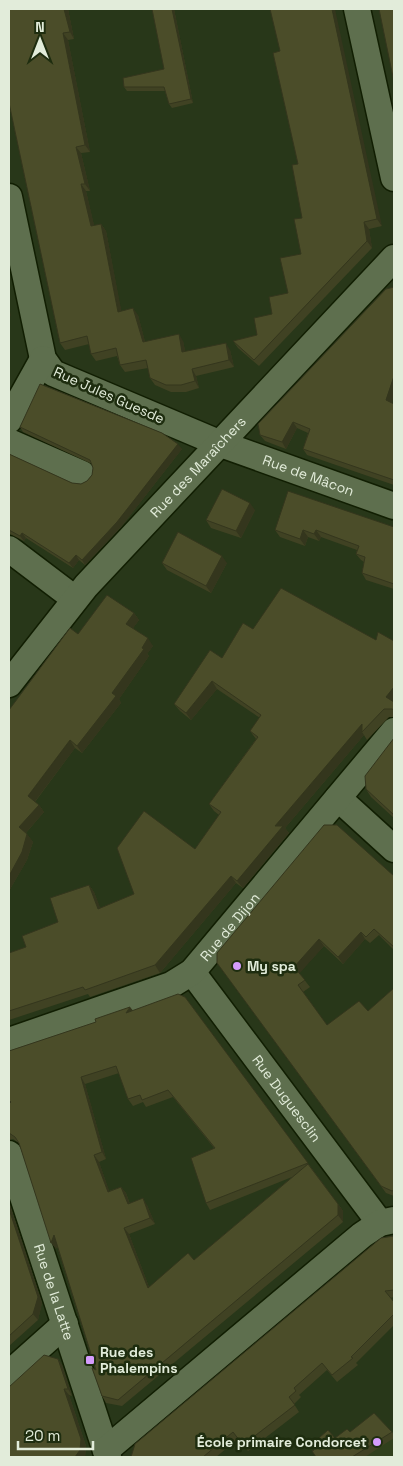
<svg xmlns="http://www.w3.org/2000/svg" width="403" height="1466" viewBox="0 0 403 1466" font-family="'Space Grotesk',sans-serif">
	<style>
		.built { fill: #30401c }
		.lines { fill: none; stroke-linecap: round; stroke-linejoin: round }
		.minor-casing { stroke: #111e02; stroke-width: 29 }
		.minor { stroke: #5e6f4e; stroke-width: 26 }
		.wall { fill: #404223; fill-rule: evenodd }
		.shaded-wall { fill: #34361d }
		.building { fill: #4b4d29; stroke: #34361d }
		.poi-dot { fill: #d49cfc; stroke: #1e2d0f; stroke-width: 2 }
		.labels { text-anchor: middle; stroke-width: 5; stroke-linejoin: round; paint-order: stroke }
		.street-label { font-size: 14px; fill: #e2ecda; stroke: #1e2d0f }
		.poi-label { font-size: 14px; font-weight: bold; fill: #e2ecda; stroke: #1e2d0f; text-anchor: start }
	</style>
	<rect width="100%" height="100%" fill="#283719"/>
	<!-- built -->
	<path class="built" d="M 385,1424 L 392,1433 L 394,1431 L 394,1457 L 337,1457 Z"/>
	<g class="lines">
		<defs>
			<g id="minor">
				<path d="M 357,9 L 394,178"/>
				<path id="s1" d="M 9,197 L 43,359 L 53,373 L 221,444 L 394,506"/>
				<path d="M 9,420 L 43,359"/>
				<path d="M 9,442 L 82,474"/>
				<path d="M 9,549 L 75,599"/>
				<path id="s2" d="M 9,684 L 86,586 L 394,258"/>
				<path d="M 338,798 L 394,849"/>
				<path id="s3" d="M 192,972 L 380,1223"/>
				<path id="s4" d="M 9,1041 L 171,985 L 192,972 L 394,731"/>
				<path id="s5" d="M 9,1154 L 108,1457"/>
				<path d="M 9,1374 L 65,1324"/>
				<path d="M 106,1450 L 362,1235 L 380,1223 L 394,1220"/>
			</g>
		</defs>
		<!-- minor casing -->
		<use href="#minor" class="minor-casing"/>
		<!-- minor -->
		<use href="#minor" class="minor"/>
	</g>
	<!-- wall -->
	<path class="wall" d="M 68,9 L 74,39 L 68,40 L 90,152 L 81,153 L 90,191 L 86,191 L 94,226 L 101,224 L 106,231 L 121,311 L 138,315 L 145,342 L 183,341 L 185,351 L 230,350 L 234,367 L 196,376 L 199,388 L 186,392 L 171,392 L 155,385 L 150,378 L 148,368 L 125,372 L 120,365 L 117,356 L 96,361 L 91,354 L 89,344 L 65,350 L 60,343 L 9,103 Z
		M 152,9 L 174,9 L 193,103 L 172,108 L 169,104 L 165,91 L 127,91 L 124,87 L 164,69 Z
		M 273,53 L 382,226 L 369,229 L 372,248 L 259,366 L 238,348 L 233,341 L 257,335 L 288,293 L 301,254 L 302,218 L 298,164 Z
		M 392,403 L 394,404 L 394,485 L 307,455 L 303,449 L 308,433 L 297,428 L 286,449 L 265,441 L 260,435 L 258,424 Z
		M 20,427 L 182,449 L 121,527 L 85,565 L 79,560 L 73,568 L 26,538 L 24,541 L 10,534 L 9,534 L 9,454 L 72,483 L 81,484 L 87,481 L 92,475 L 93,468 L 92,464 L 23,432 Z
		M 255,510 L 241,538 L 211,528 L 206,520 Z
		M 394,527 L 394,589 L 366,580 L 362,573 L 364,562 L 361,560 L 356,554 L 357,550 L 321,537 L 319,541 L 308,537 L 305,546 L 280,537 L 275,530 Z
		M 162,563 L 227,563 L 211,593 L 167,570 Z
		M 134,613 L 139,620 L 133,628 L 153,646 L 147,654 L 149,656 L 119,699 L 121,703 L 82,753 L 75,748 L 35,802 L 39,805 L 44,812 L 26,833 L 33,842 L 27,860 L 9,891 L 9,710 L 78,634 Z
		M 253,629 L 394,700 L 393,702 L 394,702 L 394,717 L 389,717 L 367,740 L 364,735 L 285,828 L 289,833 L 243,888 L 236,883 L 160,973 L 90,997 L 88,994 L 9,1020 L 9,953 L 26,947 L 58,922 L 89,885 L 94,892 L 100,908 L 134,894 L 195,849 L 219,815 L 214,811 L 209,804 L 256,739 L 250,731 L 260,718 L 217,689 L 191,720 L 180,711 L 174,704 Z
		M 394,738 L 394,818 L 371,797 L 366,789 Z
		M 394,876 L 394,950 L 379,935 L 370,943 L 365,939 L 343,964 L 324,946 L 299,973 L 310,987 L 303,992 L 327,1025 L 368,1011 L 394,988 L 394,1196 L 386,1193 L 217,963 Z
		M 185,997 L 338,1204 L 343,1211 L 343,1222 L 122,1406 L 106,1403 L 102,1396 L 96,1370 L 57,1246 L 56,1249 L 19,1143 L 13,1139 L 9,1140 L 9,1104 L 10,1103 L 9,1102 L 9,1051 L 133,1011 ZM 119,1073 L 128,1099 L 133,1106 L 143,1102 L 146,1107 L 173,1097 L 214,1148 L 206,1203 L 210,1210 L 292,1177 L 194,1260 L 149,1287 L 129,1234 L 155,1224 L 147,1205 L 130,1204 L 126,1193 L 121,1187 L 109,1191 L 99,1162 L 106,1159 L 85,1084 Z
		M 9,1202 L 42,1303 L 38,1320 L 9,1346 Z
		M 394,1236 L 394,1297 L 390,1298 L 394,1302 L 394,1325 L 356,1363 L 358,1365 L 337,1382 L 327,1370 L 299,1395 L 301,1397 L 294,1404 L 299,1412 L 248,1451 L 238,1439 L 216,1457 L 131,1457 Z
		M 58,1359 L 62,1365 L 72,1396 L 69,1395 L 86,1446 L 85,1457 L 9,1457 Z
		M 350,1432 L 392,1432 L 394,1435 L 394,1438 L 365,1457 L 316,1457 L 335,1438 Z"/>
	<!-- shaded-wall -->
	<path class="shaded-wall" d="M 64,9 L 68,9 L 74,39 L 70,32 Z
		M 172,9 L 174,9 L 193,103 L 191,99 Z
		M 332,9 L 335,9 L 382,226 L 377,219 Z
		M 63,33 L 68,40 L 90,152 L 85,145 Z
		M 76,147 L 81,153 L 90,191 L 85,184 Z
		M 81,184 L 86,191 L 96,233 L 91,226 Z
		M 364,222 L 369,229 L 372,248 L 367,241 Z
		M 101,224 L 106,231 L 123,319 L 118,312 Z
		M 9,306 L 11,317 L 9,314 Z
		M 133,308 L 138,315 L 147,349 L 143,342 Z
		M 179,334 L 183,341 L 187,358 L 182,352 Z
		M 226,343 L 230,350 L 234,367 L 229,360 Z
		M 192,369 L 196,376 L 199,388 L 195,381 Z
		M 394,376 L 394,396 L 391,407 L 386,400 Z
		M 293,422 L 297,428 L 286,449 L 282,442 Z
		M 178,444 L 182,449 L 121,527 L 85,565 L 82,560 Z
		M 250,503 L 255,510 L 241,538 L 236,531 Z
		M 303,530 L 308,537 L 305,546 L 300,539 Z
		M 316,530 L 321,537 L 319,541 L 314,534 Z
		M 22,533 L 26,538 L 24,541 L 20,536 Z
		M 76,555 L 79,560 L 73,568 L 69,563 Z
		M 222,556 L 227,563 L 211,593 L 206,586 Z
		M 134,613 L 139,620 L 131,631 L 126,624 Z
		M 148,638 L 153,646 L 147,654 L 149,656 L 119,699 L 121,703 L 82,753 L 77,746 Z
		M 212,681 L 217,689 L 191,720 L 186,713 Z
		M 394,687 L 394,700 L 391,704 L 386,697 Z
		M 362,724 L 362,732 L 364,735 L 285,828 L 289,833 L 243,888 L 237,881 L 275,826 Z
		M 70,740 L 75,748 L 33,804 L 28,796 Z
		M 39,805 L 44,812 L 24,835 L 19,827 Z
		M 27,834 L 33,842 L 27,860 L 9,891 L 9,876 Z
		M 231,876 L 236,883 L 160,973 L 155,965 Z
		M 89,885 L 94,892 L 104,917 L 98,909 Z
		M 361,932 L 365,939 L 343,964 L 338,957 Z
		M 319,939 L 324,946 L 299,974 L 294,967 Z
		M 130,1007 L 135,1013 L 126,1013 Z
		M 81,1077 L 85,1084 L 106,1159 L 102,1152 Z
		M 94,1155 L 99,1162 L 112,1199 L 108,1192 Z
		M 121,1187 L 126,1193 L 132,1211 L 128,1204 Z
		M 143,1198 L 147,1205 L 155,1224 L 150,1218 Z
		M 9,1202 L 42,1303 L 38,1320 L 33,1314 L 9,1209 Z
		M 338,1204 L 343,1211 L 343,1222 L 338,1215 Z
		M 124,1228 L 129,1234 L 152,1295 L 148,1288 Z
		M 54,1235 L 58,1241 L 56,1249 L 51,1243 Z
		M 58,1359 L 62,1365 L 72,1396 L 68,1389 Z
		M 64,1389 L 69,1395 L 86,1446 L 85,1457 L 75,1457 Z"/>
	<!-- building -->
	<path class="building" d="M 9,9 L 64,9 L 70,32 L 63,33 L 85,145 L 76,147 L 85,184 L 81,184 L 91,226 L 101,224 L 118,312 L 133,308 L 143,342 L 179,334 L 182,352 L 226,343 L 229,360 L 192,369 L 195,381 L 181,385 L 166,385 L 150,378 L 146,360 L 120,365 L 116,348 L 91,354 L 87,336 L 60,343 L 9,103 Z
		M 152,9 L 172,9 L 191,99 L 169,104 L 164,87 L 124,87 L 123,78 L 164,69 Z
		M 270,9 L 332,9 L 377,219 L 364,222 L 367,241 L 254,360 L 233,341 L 257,335 L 254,318 L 272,314 L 269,297 L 288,293 L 280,258 L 301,254 L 294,219 L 302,218 L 292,165 L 298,164 L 273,53 L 280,51 Z
		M 379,9 L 394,9 L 394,82 Z
		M 394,287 L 394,376 L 386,400 L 394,404 L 394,480 L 303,449 L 310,429 L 293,422 L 282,442 L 260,435 L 258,424 L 386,289 Z
		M 40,384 L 162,433 L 178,444 L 117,522 L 82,560 L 76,555 L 69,563 L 22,533 L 20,536 L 9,530 L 9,454 L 72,483 L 81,484 L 87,481 L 92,475 L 93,468 L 90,460 L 20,427 Z
		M 222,489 L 250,503 L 236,531 L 206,520 Z
		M 288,491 L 394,527 L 394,584 L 362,573 L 365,557 L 356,554 L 359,546 L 316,530 L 314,534 L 303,530 L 300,539 L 275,530 Z
		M 178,532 L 222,556 L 206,586 L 162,563 Z
		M 281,588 L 376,640 L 378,632 L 394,641 L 394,687 L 386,697 L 394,702 L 394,710 L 392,709 L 384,709 L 362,732 L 362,724 L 275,826 L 283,826 L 237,881 L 231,876 L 155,965 L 85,990 L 83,987 L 9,1011 L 9,953 L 26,947 L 22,936 L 58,922 L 50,898 L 89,885 L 98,909 L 134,894 L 117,848 L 144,811 L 195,849 L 221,812 L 209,804 L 258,737 L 250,731 L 261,715 L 212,681 L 186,713 L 174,704 L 210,650 L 222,658 L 243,623 L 253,629 Z
		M 107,595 L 134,613 L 126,624 L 148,638 L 142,648 L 144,649 L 112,693 L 116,696 L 77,746 L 70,740 L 28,796 L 39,805 L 19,827 L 27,834 L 22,852 L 9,876 L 9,710 L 70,628 L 78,634 Z
		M 394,738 L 394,815 L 366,789 L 365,776 Z
		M 324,825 L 337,825 L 394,876 L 394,947 L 374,929 L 366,937 L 361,932 L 338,957 L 319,939 L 294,967 L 305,980 L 298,985 L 327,1025 L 359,1001 L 368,1011 L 394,988 L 394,1190 L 392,1191 L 381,1186 L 217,963 L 217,953 Z
		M 178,994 L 185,997 L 308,1163 L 206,1203 L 191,1158 L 215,1148 L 168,1090 L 142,1100 L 140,1095 L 128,1099 L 116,1066 L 81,1077 L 102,1152 L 94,1155 L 108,1192 L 121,1187 L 128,1204 L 143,1198 L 150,1218 L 124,1228 L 148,1288 L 188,1253 L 194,1260 L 308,1164 L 338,1204 L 338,1215 L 118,1400 L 102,1396 L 92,1368 L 96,1370 L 54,1235 L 51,1243 L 19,1143 L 15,1137 L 9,1133 L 9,1104 L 11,1102 L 9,1100 L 9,1051 L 96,1022 L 95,1019 L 130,1007 L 126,1013 Z
		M 9,1209 L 38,1297 L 33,1314 L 9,1336 Z
		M 394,1236 L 394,1290 L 385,1291 L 394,1302 L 394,1314 L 351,1357 L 353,1358 L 332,1375 L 322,1363 L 294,1388 L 296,1391 L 289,1397 L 295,1405 L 243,1445 L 233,1432 L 203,1457 L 131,1457 L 135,1444 L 381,1238 Z
		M 44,1355 L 58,1359 L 68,1389 L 64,1389 L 81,1439 L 80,1450 L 75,1457 L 9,1457 L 9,1387 Z
		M 374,1413 L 392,1432 L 352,1457 L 316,1457 L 312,1451 L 314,1450 L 311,1445 L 328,1430 L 335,1438 L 347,1429 L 350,1432 Z"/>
	<!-- markers -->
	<g class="poi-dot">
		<circle cx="237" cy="966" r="5"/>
		<rect x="85" y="1355" width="10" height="10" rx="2.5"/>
		<circle cx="377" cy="1442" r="5"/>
	</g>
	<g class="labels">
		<!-- street labels -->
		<g class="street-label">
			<text transform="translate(109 395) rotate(24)" y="5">Rue Jules Guesde</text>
			<text dy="5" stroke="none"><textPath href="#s2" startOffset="288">Rue des Maraîchers</textPath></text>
			<text dy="5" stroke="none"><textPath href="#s1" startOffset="458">Rue de Mâcon</textPath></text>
			<text dy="5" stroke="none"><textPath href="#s4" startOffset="255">Rue de Dijon</textPath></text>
			<text dy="5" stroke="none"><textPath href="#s3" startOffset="158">Rue Duguesclin</textPath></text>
			<text dy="5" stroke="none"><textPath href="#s5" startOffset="145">Rue de la Latte</textPath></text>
		</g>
		<!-- poi labels -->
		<g class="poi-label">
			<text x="247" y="971">My spa</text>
			<text x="100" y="1357">Rue des<tspan x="100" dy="16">Phalempins</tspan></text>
			<text x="367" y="1447" text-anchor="end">École primaire Condorcet</text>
		</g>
	</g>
	<!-- border -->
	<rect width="403" height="1466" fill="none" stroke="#e2ecda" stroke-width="20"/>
	<!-- north arrow -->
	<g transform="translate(40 40)" stroke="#1e2d0f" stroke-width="4" paint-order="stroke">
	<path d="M0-4L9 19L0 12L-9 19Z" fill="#e2ecda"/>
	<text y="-8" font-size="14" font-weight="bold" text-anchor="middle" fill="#e2ecda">N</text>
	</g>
	<!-- scale -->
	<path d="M18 1441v8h75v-8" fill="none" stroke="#e2ecda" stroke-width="2.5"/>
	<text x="25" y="1441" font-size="15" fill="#e2ecda" stroke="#1e2d0f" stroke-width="4" paint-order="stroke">20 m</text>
</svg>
